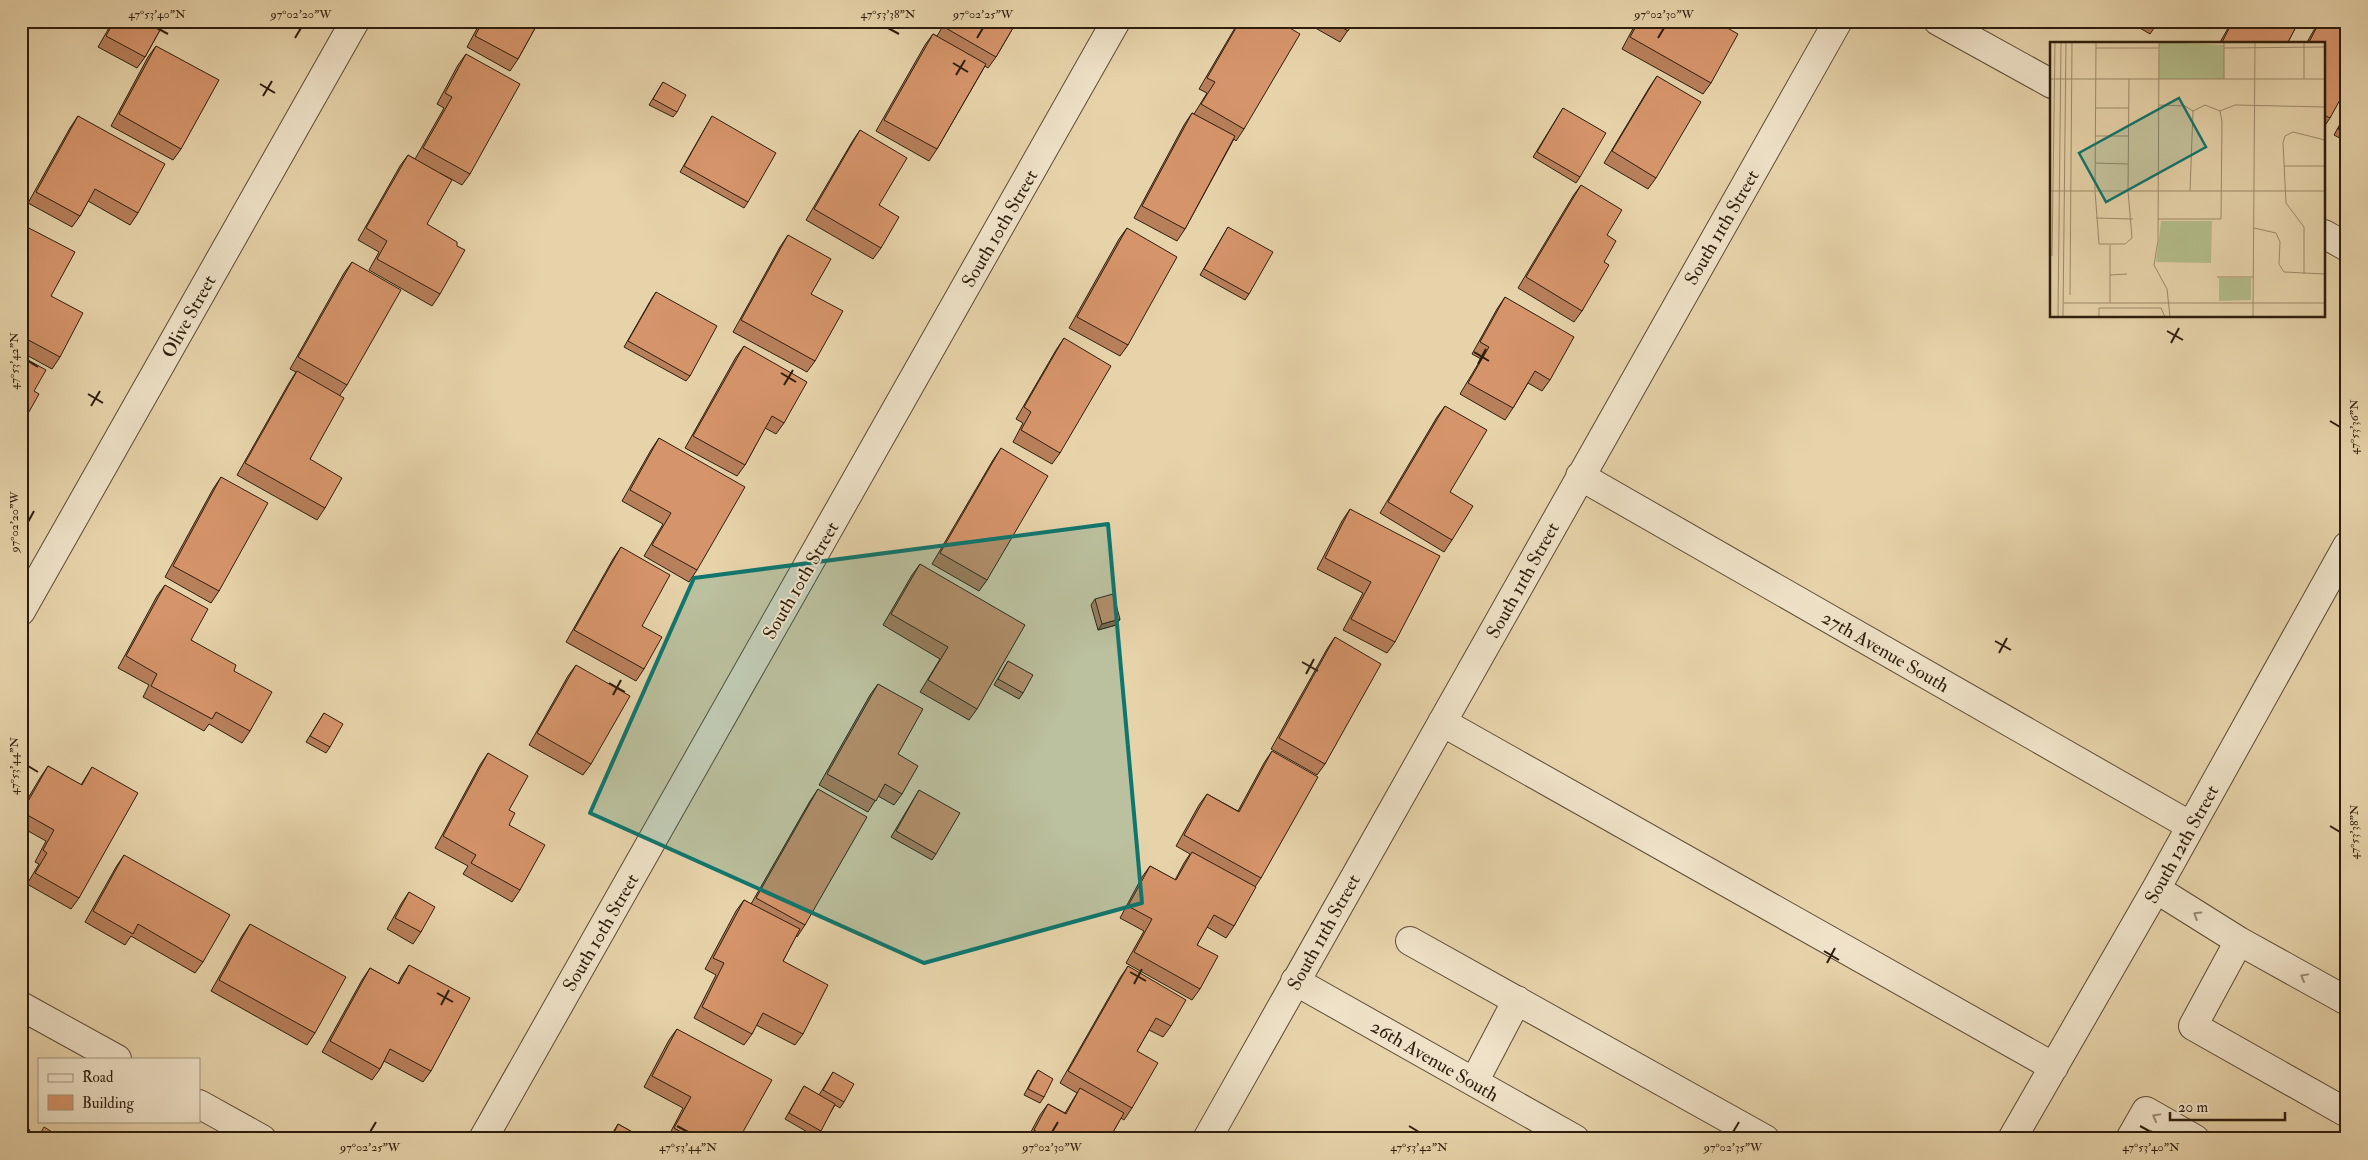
<svg xmlns="http://www.w3.org/2000/svg" width="2368" height="1160" viewBox="0 0 2368 1160" font-family="'IM FELL Double Pica',serif">
	<style>
		.lines { fill: none; stroke-linecap: round; stroke-linejoin: round }
		.minor-casing { stroke: #5c4a34; stroke-width: 30 }
		.minor { stroke: #efe2c8; stroke-width: 28 }
		.wall { fill: #b87f5b; stroke: #2d1d0d }
		.shaded-wall { fill: #96684a; stroke: #2d1d0d }
		.building { fill: #d6946a; stroke: #2d1d0d }
		.oneway { stroke: #988974 }
		.marked { fill: #0f766e; fill-opacity: 0.2; stroke: #0f766e; stroke-width: 4; stroke-linejoin: round }
		.ticks { fill: none; stroke: #2d1d0d; stroke-width: 2 }
		.labels { text-anchor: middle; stroke-width: 4; stroke-linejoin: round; paint-order: stroke }
		.street-label { font-size: 19px; fill: #2d1d0d; stroke: #efe2c8 }
		.inset-road { fill: none; stroke: #9d8a6b; stroke-width: 1 }
		.view { fill: #0f766e; fill-opacity: 0.15; stroke: #0f766e; stroke-width: 2.5 }
		.inset-edge { fill: none; stroke: #2d1d0d; stroke-width: 2.5 }
		.neatline { fill: none; stroke: #2d1d0d; stroke-width: 2 }
		.ticks-label { font-size: 12px; text-anchor: middle; fill: #2d1d0d }
	</style>
	<rect width="100%" height="100%" fill="#e7d3aa"/>
	<filter id="stains"><feTurbulence type="fractalNoise" baseFrequency=".004" numOctaves="4"/><feColorMatrix values="0 0 0 0 .2 0 0 0 0 .09 0 0 0 0 .02 0 0 0 .5 -.17"/></filter>
	<radialGradient id="worn" r=".72"><stop offset=".6" stop-color="#630" stop-opacity="0"/><stop offset="1" stop-color="#630" stop-opacity=".3"/></radialGradient>
	<g class="lines">
		<defs>
			<path id="minor" d="M 1938,21 L 2052,84
				M 2324,234 L 2347,247
				M 1580,476 L 2191,826
				M 21,611 L 355,21
				M 1442,722 L 2054,1067
				M 2156,889 L 2239,941 L 2347,1001
				M 1410,941 L 1765,1139
				M 2239,941 L 2193,1026 L 2347,1113
				M 1295,981 L 1575,1139
				M 21,1006 L 117,1059
				M 1474,1082 L 1517,1000
				M 199,1104 L 262,1139
				M 483,1139 L 1116,21
				M 1207,1139 L 1838,21
				M 2012,1139 L 2156,889 L 2347,546
				M 2130,1139 L 2146,1111 L 2195,1139"/>
		</defs>
		<!-- minor casing -->
		<use href="#minor" class="minor-casing"/>
		<!-- minor -->
		<use href="#minor" class="minor"/>
	</g>
	<!-- wall -->
	<path class="wall" d="M 113,21 L 165,21 L 145,57 L 137,68 L 98,47 Z
		M 481,21 L 539,21 L 518,59 L 510,71 L 467,47 Z
		M 946,21 L 1017,21 L 996,57 L 988,68 L 985,66 L 937,149 L 929,161 L 876,131 L 925,45 L 933,34 L 937,36 Z
		M 1239,21 L 1278,21 L 1244,129 L 1236,141 L 1234,139 L 1185,229 L 1177,241 L 1134,218 L 1184,125 L 1192,113 L 1194,114 L 1207,93 L 1199,89 Z
		M 1303,21 L 1354,21 L 1340,42 Z
		M 1637,21 L 1715,21 L 1711,83 L 1703,94 L 1622,49 Z
		M 2128,21 L 2159,21 L 2150,34 Z
		M 2232,21 L 2299,21 L 2287,44 L 2219,44 Z
		M 2319,21 L 2347,21 L 2330,118 L 2324,127 L 2324,44 L 2306,44 Z
		M 156,46 L 181,149 L 173,160 L 111,126 L 148,57 Z
		M 466,54 L 470,174 L 462,185 L 440,173 L 427,224 L 440,294 L 432,306 L 369,270 L 379,252 L 358,240 L 400,166 L 408,155 L 415,159 L 444,108 L 437,104 L 458,65 Z
		M 1657,76 L 1656,178 L 1648,189 L 1604,163 L 1649,88 Z
		M 663,82 L 677,112 L 673,117 L 649,105 Z
		M 1563,108 L 1580,177 L 1576,183 L 1533,157 Z
		M 2347,111 L 2347,142 L 2334,135 Z
		M 78,116 L 138,213 L 130,225 L 88,201 L 80,216 L 72,227 L 28,203 L 70,128 Z
		M 712,116 L 748,202 L 744,208 L 680,172 Z
		M 860,130 L 879,205 L 881,248 L 873,259 L 806,220 L 852,142 Z
		M 1581,185 L 1607,235 L 1604,262 L 1582,311 L 1574,322 L 1518,288 L 1573,196 Z
		M 25,226 L 51,296 L 60,357 L 52,369 L 21,352 L 21,231 Z
		M 1228,227 L 1249,294 L 1245,300 L 1200,275 Z
		M 1127,228 L 1128,345 L 1120,356 L 1069,328 L 1119,239 Z
		M 788,235 L 811,294 L 815,361 L 807,372 L 733,332 L 780,247 Z
		M 352,262 L 347,385 L 340,395 L 310,459 L 325,508 L 317,520 L 237,475 L 289,383 L 296,372 L 290,369 L 344,273 Z
		M 656,292 L 690,376 L 686,381 L 624,347 L 652,298 Z
		M 1505,297 L 1550,380 L 1542,391 L 1528,383 L 1513,408 L 1505,420 L 1460,394 L 1481,359 L 1472,354 L 1497,309 Z
		M 1064,338 L 1060,453 L 1052,464 L 1013,442 L 1023,423 L 1016,419 L 1056,350 Z
		M 744,346 L 784,423 L 776,434 L 765,428 L 745,465 L 737,476 L 685,448 L 736,357 Z
		M 1445,406 L 1452,540 L 1444,552 L 1380,513 L 1437,417 Z
		M 659,438 L 697,570 L 689,582 L 644,556 L 663,524 L 622,501 L 651,450 Z
		M 1001,448 L 987,580 L 979,591 L 932,564 L 993,460 Z
		M 221,477 L 219,591 L 211,603 L 165,577 L 213,489 Z
		M 1350,509 L 1395,642 L 1387,653 L 1343,630 L 1363,593 L 1317,569 L 1342,521 Z
		M 621,547 L 642,626 L 644,669 L 636,681 L 566,642 L 613,559 Z
		M 920,564 L 977,709 L 969,720 L 920,692 L 940,659 L 883,625 L 912,575 Z
		M 165,585 L 191,640 L 234,671 L 250,731 L 242,743 L 209,724 L 204,731 L 143,697 L 149,685 L 118,668 L 157,596 Z
		M 1095,599 L 1120,619 L 1116,625 L 1098,630 L 1091,605 Z
		M 1335,637 L 1325,764 L 1317,775 L 1271,749 L 1327,649 Z
		M 1008,661 L 1023,693 L 1019,699 L 994,685 Z
		M 576,665 L 591,764 L 583,775 L 529,745 L 568,676 Z
		M 878,684 L 898,754 L 902,794 L 894,805 L 878,796 L 868,812 L 819,785 L 870,695 Z
		M 324,713 L 330,747 L 326,753 L 306,742 Z
		M 1272,751 L 1261,878 L 1255,887 L 1234,926 L 1226,938 L 1207,927 L 1197,945 L 1200,989 L 1192,1000 L 1126,963 L 1144,931 L 1120,918 L 1142,877 L 1150,866 L 1175,880 L 1184,863 L 1190,854 L 1176,846 L 1199,805 L 1207,794 L 1238,811 L 1264,763 Z
		M 488,753 L 509,810 L 509,825 L 520,890 L 512,902 L 463,874 L 468,866 L 435,848 L 480,765 Z
		M 48,766 L 81,785 L 92,767 L 79,898 L 71,909 L 27,884 L 39,864 L 35,862 L 46,841 L 21,827 L 21,810 L 40,778 Z
		M 818,789 L 805,925 L 797,937 L 796,936 L 783,961 L 803,1034 L 795,1045 L 756,1025 L 752,1034 L 744,1045 L 694,1018 L 716,975 L 705,969 L 736,911 L 744,900 L 751,904 L 810,801 Z
		M 919,790 L 936,854 L 932,860 L 891,837 Z
		M 124,855 L 203,962 L 195,973 L 131,936 L 125,945 L 85,922 L 116,867 Z
		M 409,892 L 421,932 L 413,944 L 387,929 L 401,904 Z
		M 250,924 L 315,1033 L 307,1045 L 211,991 L 242,936 Z
		M 409,965 L 431,1071 L 423,1082 L 384,1061 L 380,1069 L 372,1080 L 322,1052 L 362,980 L 370,968 L 398,984 L 401,977 Z
		M 1128,966 L 1171,1026 L 1163,1037 L 1149,1030 L 1137,1051 L 1132,1108 L 1124,1120 L 1121,1118 L 1109,1139 L 1027,1139 L 1040,1115 L 1048,1104 L 1065,1113 L 1077,1093 L 1060,1083 L 1120,978 Z
		M 677,1029 L 739,1139 L 667,1139 L 683,1108 L 644,1087 L 669,1040 Z
		M 1038,1070 L 1044,1097 L 1040,1103 L 1024,1095 L 1034,1076 Z
		M 833,1072 L 844,1102 L 840,1108 L 835,1105 L 816,1137 L 785,1119 L 804,1086 L 819,1095 Z
		M 618,1124 L 645,1139 L 609,1139 Z"/>
	<!-- shaded-wall -->
	<path class="shaded-wall" d="M 1120,619 L 1116,625 L 1098,630 L 1102,624 Z"/>
	<!-- building -->
	<path class="building" d="M 114,21 L 165,21 L 145,57 L 106,36 Z
		M 483,21 L 539,21 L 518,59 L 475,36 Z
		M 947,21 L 1017,21 L 996,57 L 944,27 Z
		M 1240,21 L 1278,21 L 1300,34 L 1244,129 L 1201,104 L 1215,82 L 1207,78 Z
		M 1331,21 L 1354,21 L 1348,31 Z
		M 1639,21 L 1715,21 L 1738,34 L 1711,83 L 1630,37 Z
		M 2233,21 L 2299,21 L 2287,44 L 2221,44 Z
		M 2320,21 L 2347,21 L 2347,87 L 2330,118 L 2324,115 L 2324,44 L 2308,44 Z
		M 933,34 L 986,64 L 937,149 L 884,120 Z
		M 156,46 L 219,80 L 181,149 L 119,114 Z
		M 466,54 L 520,84 L 470,174 L 423,148 L 452,97 L 445,93 Z
		M 1657,76 L 1701,102 L 1656,178 L 1612,151 Z
		M 663,82 L 686,95 L 677,112 L 653,99 Z
		M 1563,108 L 1606,133 L 1580,177 L 1537,152 Z
		M 1192,113 L 1235,136 L 1185,229 L 1142,206 Z
		M 2347,113 L 2347,134 L 2338,129 Z
		M 78,116 L 165,164 L 138,213 L 95,189 L 80,216 L 36,192 Z
		M 712,116 L 776,153 L 748,202 L 684,166 Z
		M 860,130 L 907,158 L 879,205 L 899,217 L 881,248 L 814,209 Z
		M 408,155 L 452,180 L 427,224 L 457,242 L 457,246 L 465,250 L 440,294 L 377,259 L 387,241 L 366,228 Z
		M 1581,185 L 1622,210 L 1607,235 L 1616,241 L 1604,262 L 1609,265 L 1582,311 L 1526,277 Z
		M 25,226 L 75,252 L 51,296 L 83,313 L 60,357 L 21,336 L 21,233 Z
		M 1228,227 L 1273,252 L 1249,294 L 1204,269 Z
		M 1127,228 L 1177,257 L 1128,345 L 1077,317 Z
		M 788,235 L 831,259 L 811,294 L 843,311 L 815,361 L 741,320 Z
		M 352,262 L 401,290 L 347,385 L 298,357 Z
		M 656,292 L 717,326 L 690,376 L 628,341 Z
		M 1505,297 L 1574,337 L 1550,380 L 1535,371 L 1513,408 L 1468,383 L 1489,347 L 1480,342 Z
		M 1064,338 L 1111,366 L 1060,453 L 1021,430 L 1031,412 L 1024,407 Z
		M 744,346 L 807,382 L 784,423 L 772,416 L 745,465 L 693,436 Z
		M 21,356 L 46,370 L 34,391 L 39,394 L 21,426 Z
		M 297,371 L 344,398 L 310,459 L 342,478 L 325,508 L 245,463 Z
		M 1445,406 L 1487,430 L 1450,492 L 1473,506 L 1452,540 L 1388,502 Z
		M 659,438 L 745,487 L 697,570 L 652,545 L 671,513 L 630,490 Z
		M 1001,448 L 1048,476 L 987,580 L 940,553 Z
		M 221,477 L 268,503 L 219,591 L 173,566 Z
		M 1350,509 L 1440,556 L 1395,642 L 1351,619 L 1371,582 L 1325,558 Z
		M 621,547 L 670,575 L 642,626 L 662,637 L 644,669 L 574,630 Z
		M 920,564 L 1025,625 L 977,709 L 928,680 L 948,647 L 891,614 Z
		M 165,585 L 208,609 L 191,640 L 236,665 L 234,671 L 272,692 L 250,731 L 216,712 L 212,719 L 151,686 L 157,674 L 126,656 Z
		M 1113,594 L 1120,619 L 1102,624 L 1095,599 Z
		M 1335,637 L 1381,664 L 1325,764 L 1279,738 Z
		M 1008,661 L 1033,675 L 1023,693 L 998,679 Z
		M 576,665 L 630,696 L 591,764 L 537,733 Z
		M 878,684 L 923,709 L 898,754 L 918,766 L 902,794 L 885,784 L 876,801 L 827,774 Z
		M 324,713 L 343,724 L 330,747 L 310,736 Z
		M 1272,751 L 1318,777 L 1261,878 L 1184,835 L 1207,794 L 1239,812 Z
		M 488,753 L 528,776 L 509,810 L 515,813 L 509,825 L 545,845 L 520,890 L 471,863 L 476,855 L 443,836 Z
		M 48,766 L 82,785 L 92,767 L 138,793 L 79,898 L 35,873 L 47,853 L 43,850 L 54,830 L 22,812 Z
		M 818,789 L 867,817 L 805,925 L 756,898 Z
		M 919,790 L 960,813 L 936,854 L 896,831 Z
		M 1192,852 L 1256,887 L 1234,926 L 1214,915 L 1197,945 L 1218,956 L 1200,989 L 1134,952 L 1152,919 L 1128,906 L 1150,866 L 1176,880 Z
		M 124,855 L 230,915 L 203,962 L 138,924 L 133,934 L 93,911 Z
		M 409,892 L 435,907 L 421,932 L 395,918 Z
		M 744,900 L 800,929 L 783,961 L 828,985 L 803,1034 L 763,1013 L 752,1034 L 702,1007 L 724,963 L 713,958 Z
		M 250,924 L 346,977 L 315,1033 L 219,980 Z
		M 409,965 L 470,998 L 431,1071 L 390,1049 L 380,1069 L 330,1041 L 370,968 L 399,984 Z
		M 1128,966 L 1186,1000 L 1171,1026 L 1156,1018 L 1137,1051 L 1158,1063 L 1132,1108 L 1068,1071 Z
		M 677,1029 L 772,1080 L 739,1139 L 693,1139 L 674,1128 L 691,1097 L 652,1076 Z
		M 1038,1070 L 1053,1079 L 1044,1097 L 1028,1089 Z
		M 833,1072 L 854,1084 L 844,1102 L 823,1090 Z
		M 804,1086 L 835,1104 L 821,1131 L 789,1113 Z
		M 1080,1088 L 1124,1113 L 1109,1139 L 1049,1139 L 1034,1130 L 1048,1104 L 1066,1114 Z
		M 618,1124 L 645,1139 L 611,1139 Z
		M 21,1125 L 30,1130 L 25,1139 L 21,1139 Z
		M 44,1127 L 64,1139 L 37,1139 Z"/>
	<!-- one-way arrows -->
	<defs><path id="oneway-chevron" d="M-2-3.5L2.5 0L-2 3.5" fill="none" stroke-width="1.6" stroke-linecap="round" stroke-linejoin="round" transform="scale(1.25)"/></defs>
	<g class="oneway">
		<use href="#oneway-chevron" transform="translate(2197 915) rotate(-148)"/>
		<use href="#oneway-chevron" transform="translate(2304 977) rotate(-151)"/>
		<use href="#oneway-chevron" transform="translate(2156 1117) rotate(-151)"/>
	</g>
	<!-- marked area -->
	<path class="marked" d="M 1108,524 L 1142,903 L 924,963 L 590,813 L 694,578 Z"/>
	<!-- ticks -->
	<path class="ticks" d="M 157,28 L 168,34M 888,28 L 899,34M 295,38 L 301,28M 977,38 L 983,28M 1658,38 L 1664,28M 953,63 L 968,72M 956,75 L 965,60M 260,84 L 275,93M 263,96 L 272,81M 2167,331 L 2183,340M 2171,343 L 2179,328M 1474,352 L 1489,361M 28,361 L 38,367M 1478,364 L 1486,349M 781,373 L 796,382M 784,385 L 793,370M 88,394 L 103,403M 91,406 L 100,391M 2330,421 L 2340,427M 28,522 L 34,511M 1995,641 L 2011,650M 1999,653 L 2007,638M 1302,662 L 1318,671M 1306,674 L 1314,659M 609,683 L 625,692M 613,695 L 621,680M 28,766 L 38,772M 2330,826 L 2340,832M 1824,951 L 1839,960M 1827,963 L 1835,948M 1130,972 L 1146,981M 1134,984 L 1142,969M 437,993 L 453,1002M 441,1005 L 449,990M 677,1126 L 688,1132M 1409,1126 L 1419,1132M 2140,1126 L 2151,1132M 370,1132 L 376,1122M 1052,1132 L 1058,1122M 1733,1132 L 1739,1122"/>
	<g class="labels">
		<!-- street labels -->
		<g class="street-label">
			<text transform="translate(1721 227) rotate(-60)" y="7">South 11th Street</text>
			<text transform="translate(999 228) rotate(-60)" y="7">South 10th Street</text>
			<text transform="translate(188 316) rotate(-61)" y="7">Olive Street</text>
			<text transform="translate(800 580) rotate(-60)" y="7">South 10th Street</text>
			<text transform="translate(1522 580) rotate(-61)" y="7">South 11th Street</text>
			<text transform="translate(1886 651) rotate(30)" y="7">27th Avenue South</text>
			<text transform="translate(2181 844) rotate(-61)" y="7">South 12th Street</text>
			<text transform="translate(600 932) rotate(-60)" y="7">South 10th Street</text>
			<text transform="translate(1323 932) rotate(-61)" y="7">South 11th Street</text>
			<text transform="translate(1435 1060) rotate(30)" y="7">26th Avenue South</text>
		</g>
	</g>
	<!-- overview -->
	<g transform="translate(2050 42)">
		<rect width="275" height="275" fill="#e7d3aa"/>
		<path d="M 109,0 L 174,3 L 174,37 L 109,37 ZM 111,179 L 162,179 L 161,221 L 106,220 ZM 169,236 L 201,236 L 201,258 L 169,259 Z" fill="#b3bd8a"/>
		<path class="inset-road" d="M 46,0 L 45,149 L 49,202 L 75,202 L 82,196 L 78,149 L 79,37M 109,0 L 108,199 L 104,223 L 117,247 L 120,275M 46,6 L 109,6M 174,6 L 275,5M 0,37 L 275,37M 174,37 L 174,0M 254,37 L 254,0M 109,63 L 135,64 L 143,69M 45,66 L 79,66M 143,69 L 155,63 L 170,69M 170,69 L 185,63 L 275,65M 45,94 L 79,94M 45,121 L 78,122M 234,124 L 275,124M 0,149 L 275,149M 140,149 L 143,69M 46,176 L 83,177M 108,177 L 171,177 L 172,80 L 170,69M 204,186 L 226,191 L 230,200 L 229,222 L 234,230 L 275,232M 60,203 L 60,261M 2,214 L 5,0M 254,232 L 254,185 L 236,161 L 233,101 L 235,94 L 243,90 L 275,98M 60,233 L 77,232M 167,235 L 203,235M 20,253 L 22,0M 14,261 L 275,261M 8,275 L 11,0M 13,275 L 16,0M 49,275 L 49,266 L 111,266 L 115,275M 203,275 L 205,0"/>
		<path class="view" d="M 129,56 L 156,105 L 56,160 L 29,111 Z"/>
		<rect width="275" height="275" class="inset-edge"/>
	</g>
	<!-- margin -->
	<rect width="2368" height="1160" fill="none" stroke="#e7d3aa" stroke-width="55"/>
	<!-- legend -->
	<rect x="38" y="1058" width="162" height="65" fill="#efe2c8" stroke="#a1937d"/>
	<rect x="48" y="1074" width="25" height="8" fill="#efe2c8" stroke="#a1937d"/>
	<text x="82" y="1082" font-size="15" fill="#2d1d0d">Road</text>
	<rect x="48" y="1095" width="25" height="15" fill="#d6946a" stroke="#a1937d"/>
	<text x="82" y="1108" font-size="15" fill="#2d1d0d">Building</text>
	<!-- scale -->
	<path d="M2170 1112v8h115v-8" fill="none" stroke="#2d1d0d" stroke-width="2.5"/>
	<text x="2178" y="1112" font-size="15" fill="#2d1d0d" stroke="#efe2c8" stroke-width="4" paint-order="stroke">20 m</text>
	<rect x="28" y="28" width="2312" height="1104" class="neatline"/>
	<g class="ticks-label">
		<text x="157" y="18">47°53'40"N</text>
		<text x="301" y="18">97°02'20"W</text>
		<text x="888" y="18">47°53'38"N</text>
		<text x="983" y="18">97°02'25"W</text>
		<text x="1664" y="18">97°02'30"W</text>
		<text transform="translate(14 361) rotate(-90)" y="4">47°53'42"N</text>
		<text transform="translate(2354 427) rotate(-90)" y="4">47°53'36"N</text>
		<text transform="translate(14 522) rotate(-90)" y="4">97°02'20"W</text>
		<text transform="translate(14 766) rotate(-90)" y="4">47°53'44"N</text>
		<text transform="translate(2354 832) rotate(-90)" y="4">47°53'38"N</text>
		<text x="370" y="1151">97°02'25"W</text>
		<text x="688" y="1151">47°53'44"N</text>
		<text x="1052" y="1151">97°02'30"W</text>
		<text x="1419" y="1151">47°53'42"N</text>
		<text x="1733" y="1151">97°02'35"W</text>
		<text x="2151" y="1151">47°53'40"N</text>
	</g>
	<rect width="100%" height="100%" filter="url(#stains)"/>
	<rect width="100%" height="100%" fill="url(#worn)"/>
</svg>
